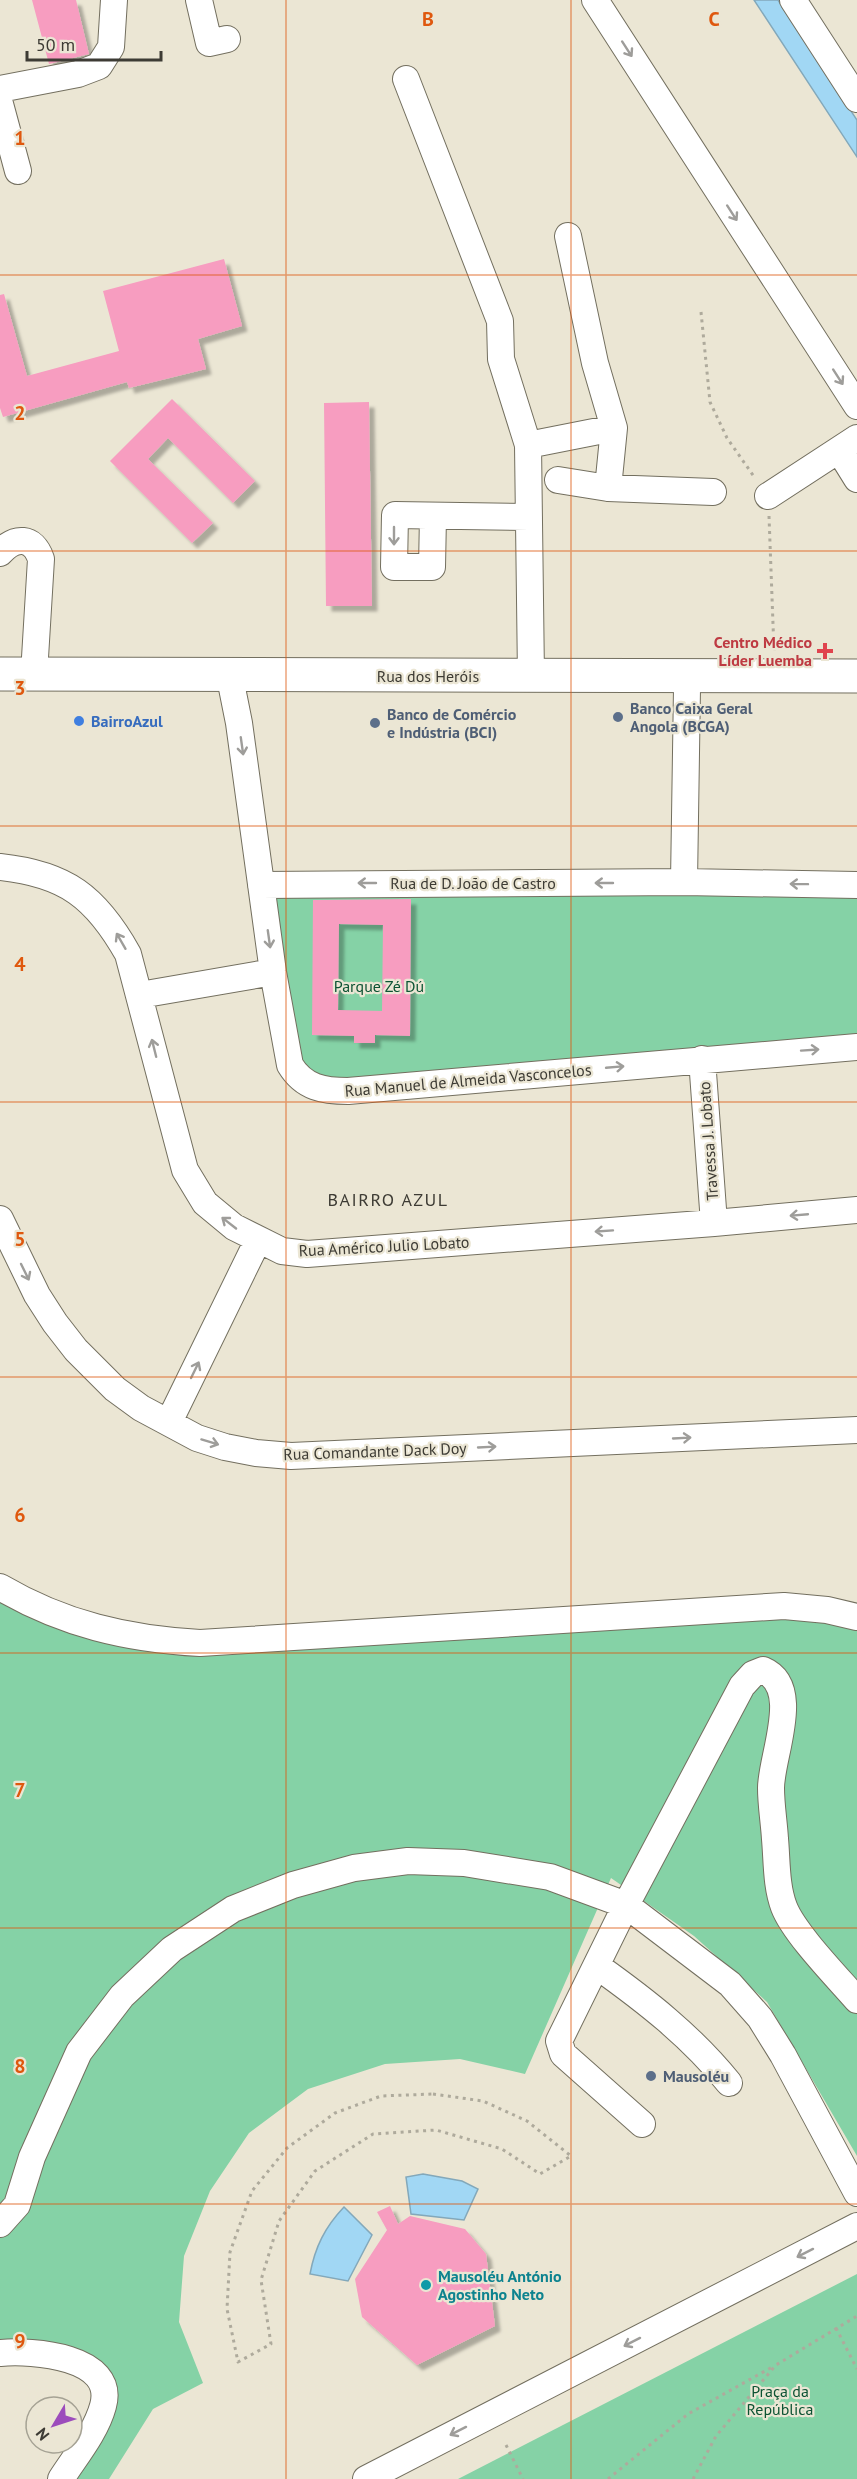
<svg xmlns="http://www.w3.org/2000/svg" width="857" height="2479" viewBox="0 0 857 2479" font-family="'PT Sans',sans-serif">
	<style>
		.green { fill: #85d2a6 }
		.water { fill: #a1d7f4; stroke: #83a8ba; stroke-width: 1.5 }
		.building { fill: #f79dc0; fill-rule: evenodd; filter: url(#shadow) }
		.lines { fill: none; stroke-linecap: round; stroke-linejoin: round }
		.minor-casing { stroke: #736f5f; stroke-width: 28 }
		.major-casing { stroke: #736f5f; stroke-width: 35 }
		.path { stroke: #aeaa9c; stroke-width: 3; stroke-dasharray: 3 4.5; stroke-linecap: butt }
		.minor { stroke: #fff; stroke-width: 26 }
		.major { stroke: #fff; stroke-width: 33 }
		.oneway { stroke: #9e9d9a }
		.grid { fill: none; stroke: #df580e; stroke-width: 1.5; stroke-opacity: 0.55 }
		.health-dot { fill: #e0444e; stroke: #ebe6d4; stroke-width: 2 }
		.service-dot { fill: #5c6f8a; stroke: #ebe6d4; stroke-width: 2 }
		.shop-dot { fill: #3f7fe0; stroke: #ebe6d4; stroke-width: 2 }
		.culture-dot { fill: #0f9aa8; stroke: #ebe6d4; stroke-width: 2 }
		.labels { text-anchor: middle; stroke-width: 4.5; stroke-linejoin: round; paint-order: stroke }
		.health-label { font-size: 16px; font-weight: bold; fill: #be3a42; stroke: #ebe6d4; text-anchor: end }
		.street-label { font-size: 16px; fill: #3d3b34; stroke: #ebe6d4 }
		.service-label { font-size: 16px; font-weight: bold; fill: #4e5e75; stroke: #ebe6d4; text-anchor: start }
		.shop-label { font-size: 16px; font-weight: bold; fill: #366cbe; stroke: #ebe6d4; text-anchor: start }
		.park-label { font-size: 16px; fill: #0c5333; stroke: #ebe6d4 }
		.culture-label { font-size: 16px; font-weight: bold; fill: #0d838f; stroke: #ebe6d4; text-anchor: start }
		.neighbourhood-label { font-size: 18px; letter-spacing: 1.5px; fill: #3d3b34; stroke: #ebe6d4 }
		.grid-label { font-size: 20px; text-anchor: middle; font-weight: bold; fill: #df580e; stroke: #ebe6d4; stroke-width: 4.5; stroke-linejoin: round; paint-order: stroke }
	</style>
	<defs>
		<filter id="shadow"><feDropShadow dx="5.5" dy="5.5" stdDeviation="1.5" flood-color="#0004"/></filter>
	</defs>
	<rect width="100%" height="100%" fill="#ebe6d4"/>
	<!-- green -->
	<path class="green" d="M 261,885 L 857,885 L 857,1047 L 305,1083 Z
		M 0,1587 L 129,1636 L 784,1606 L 857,1617 L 857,2156 L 767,2002 L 694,1936 L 611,1878 L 525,2074 L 460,2059 L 385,2064 L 308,2089 L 249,2133 L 210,2191 L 184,2256 L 179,2322 L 203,2383 L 153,2409 L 109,2479 L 61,2479 L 87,2437 L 97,2376 L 0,2353 Z
		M 857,2274 L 857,2479 L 458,2479 Z"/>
	<!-- water -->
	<path class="water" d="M 754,0 L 778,0 L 857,120 L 857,157 Z
		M 423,2174 L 462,2181 L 478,2189 L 464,2220 L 411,2214 L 406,2177 Z
		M 344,2207 L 372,2235 L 348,2281 L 310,2274 C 315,2247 325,2227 344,2207 Z"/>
	<!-- building -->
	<path class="building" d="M 32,0 L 76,0 L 89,54 L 49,64 Z
		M 224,259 L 242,326 L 198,339 L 206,369 L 129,388 L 127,382 L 3,417 L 0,408 L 0,295 L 4,294 L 27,376 L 119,351 L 103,291 Z
		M 172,399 L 255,481 L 233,503 L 168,438 L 148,459 L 213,523 L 192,543 L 110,461 Z
		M 369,402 L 372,606 L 326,606 L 324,403 Z
		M 411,899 L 410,1036 L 375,1035 L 375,1043 L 354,1043 L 354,1036 L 312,1035 L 313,900 ZM 339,924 L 383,925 L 382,1011 L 338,1010 Z
		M 390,2206 L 398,2224 L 410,2216 L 465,2229 L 486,2254 L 495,2326 L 417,2365 L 362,2317 L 355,2279 L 387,2230 L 377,2212 Z"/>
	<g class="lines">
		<defs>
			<path id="minor" d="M 199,0 L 209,43 L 227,39
				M 595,0 L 857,406
				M 793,0 L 857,99
				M 406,79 L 500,321 L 501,359 L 528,445 L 531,676
				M 0,89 L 78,74 L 99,66 L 111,47 L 114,0
				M 0,104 L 18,171
				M 568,236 L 595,363 L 614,428 L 608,488
				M 528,445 L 614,428
				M 839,450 L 857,479
				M 558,480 L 608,488 L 713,492
				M 768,496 L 857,438
				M 433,516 L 432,567 L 394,567 L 395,515 L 529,517
				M 0,553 C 15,536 33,536 41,559 L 34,674
				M 232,688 L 239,723 L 273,972 L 290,1065 C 304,1088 324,1091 348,1091 L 857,1047
				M 0,867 C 66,874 96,897 128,954 L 185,1170 L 205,1203 L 234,1227 L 282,1251 L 307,1254 L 714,1223 L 857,1210
				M 684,882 L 687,688
				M 261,885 L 684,882 L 857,885
				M 140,995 L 273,972
				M 702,1059 L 714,1223
				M 0,1219 L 37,1295 L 55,1323 L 76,1350 L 115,1389 L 141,1408 L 197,1438 L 225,1447 L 256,1453 L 291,1456 L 857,1430
				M 169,1422 L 258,1240
				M 0,1587 C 63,1624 127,1639 200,1643 L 784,1606 L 827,1610 L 857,1617
				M 597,1966 C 646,2001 691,2036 729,2083
				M 642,2124 L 563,2054 L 559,2041 L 626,1905 L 742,1686 L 753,1674 L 763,1670 C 803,1687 771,1756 771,1788 C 771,1805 774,1822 775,1839 C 777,1861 776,1886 784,1907 C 794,1933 837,1977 857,2000
				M 0,2224 L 17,2205 L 32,2157 L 79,2052 L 122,1996 L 172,1949 L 233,1909 L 293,1885 L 354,1868 L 408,1861 L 464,1863 L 550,1877 L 626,1905 L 730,1984 L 760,2018 L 783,2055 L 857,2193
				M 0,2353 C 32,2350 117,2356 103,2406 C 96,2432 75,2457 61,2479
				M 366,2479 L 857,2226"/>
			<path id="major" d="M 0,674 L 857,676"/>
		</defs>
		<!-- minor casing -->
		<use href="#minor" class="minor-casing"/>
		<!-- major casing -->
		<use href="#major" class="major-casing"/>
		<!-- path -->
		<path class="path" d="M 701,312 L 710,402 L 727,438 L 755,478
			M 769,516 L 774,651
			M 433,2094 L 483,2101 L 527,2121 L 571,2156 L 540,2174 L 502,2149 L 436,2130 L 373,2134 L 315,2171 L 279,2221 L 261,2280 L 271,2344 L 238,2362 L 227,2309 L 230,2252 L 252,2191 L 287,2148 L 335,2113 L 381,2096 Z
			M 836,2328 L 857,2369
			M 506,2445 L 523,2479
			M 608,2479 L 688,2414 L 774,2366
			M 693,2479 L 716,2436 L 776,2365 L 857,2316"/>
		<!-- minor -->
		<use href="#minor" class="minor"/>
		<!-- major -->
		<use href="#major" class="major"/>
	</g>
	<!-- one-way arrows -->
	<defs><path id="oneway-shaft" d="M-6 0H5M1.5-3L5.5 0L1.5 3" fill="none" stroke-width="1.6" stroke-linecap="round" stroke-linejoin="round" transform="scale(1.5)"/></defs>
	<g class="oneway">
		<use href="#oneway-shaft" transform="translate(627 49) rotate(57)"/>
		<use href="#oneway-shaft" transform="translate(732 213) rotate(57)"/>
		<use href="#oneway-shaft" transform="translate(838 377) rotate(57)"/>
		<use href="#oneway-shaft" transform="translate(394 536) rotate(90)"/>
		<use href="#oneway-shaft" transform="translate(242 746) rotate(82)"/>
		<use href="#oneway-shaft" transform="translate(367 883) rotate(180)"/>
		<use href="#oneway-shaft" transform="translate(604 883) rotate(180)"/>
		<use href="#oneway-shaft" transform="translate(799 884) rotate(-179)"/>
		<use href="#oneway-shaft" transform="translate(269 939) rotate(82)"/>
		<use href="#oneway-shaft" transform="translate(121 941) rotate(-120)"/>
		<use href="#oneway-shaft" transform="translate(154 1048) rotate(-104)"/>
		<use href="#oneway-shaft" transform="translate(810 1050) rotate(-4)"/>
		<use href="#oneway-shaft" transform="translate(615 1067) rotate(-5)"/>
		<use href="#oneway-shaft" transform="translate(799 1215) rotate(175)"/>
		<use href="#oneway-shaft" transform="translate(229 1223) rotate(-142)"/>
		<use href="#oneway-shaft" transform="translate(604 1231) rotate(176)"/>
		<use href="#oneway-shaft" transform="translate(25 1272) rotate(64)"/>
		<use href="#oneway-shaft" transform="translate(195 1370) rotate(-64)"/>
		<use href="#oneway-shaft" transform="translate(682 1438) rotate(-3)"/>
		<use href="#oneway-shaft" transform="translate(210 1442) rotate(17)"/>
		<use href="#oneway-shaft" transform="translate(487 1447) rotate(-3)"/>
		<use href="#oneway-shaft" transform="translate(805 2253) rotate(153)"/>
		<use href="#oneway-shaft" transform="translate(632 2342) rotate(153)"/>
		<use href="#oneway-shaft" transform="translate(458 2431) rotate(153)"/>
	</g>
	<!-- grid -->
	<path class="grid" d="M 286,0 L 286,2479M 571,0 L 571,2479M 0,275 L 857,275M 0,551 L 857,551M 0,826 L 857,826M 0,1102 L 857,1102M 0,1377 L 857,1377M 0,1653 L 857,1653M 0,1928 L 857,1928M 0,2204 L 857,2204"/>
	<!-- markers -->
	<path class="health-dot" d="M822 642h6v6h6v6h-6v6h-6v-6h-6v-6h6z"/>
	<g class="service-dot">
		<circle cx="618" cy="717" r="6"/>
		<circle cx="375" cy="723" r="6"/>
		<circle cx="651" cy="2076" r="6"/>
	</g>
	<circle class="shop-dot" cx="79" cy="721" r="6"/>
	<circle class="culture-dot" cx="426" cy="2285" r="6"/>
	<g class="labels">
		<!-- health labels -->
		<g class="health-label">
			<text x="812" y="648">Centro Médico<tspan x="812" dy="18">Líder Luemba</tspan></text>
		</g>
		<!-- street labels -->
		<g class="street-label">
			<text x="428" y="682">Rua dos Heróis</text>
			<text x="473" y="889">Rua de D. João de Castro</text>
			<text transform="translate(468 1080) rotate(-5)" y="6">Rua Manuel de Almeida Vasconcelos</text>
			<text transform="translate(708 1141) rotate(-94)" y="6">Travessa J. Lobato</text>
			<text transform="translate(384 1246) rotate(-3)" y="6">Rua Américo Julio Lobato</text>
			<text transform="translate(375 1451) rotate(-2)" y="6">Rua Comandante Dack Doy</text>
		</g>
		<!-- service labels -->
		<g class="service-label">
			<text x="630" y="714">Banco Caixa Geral<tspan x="630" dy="18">Angola (BCGA)</tspan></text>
			<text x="387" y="720">Banco de Comércio<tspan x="387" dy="18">e Indústria (BCI)</tspan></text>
			<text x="663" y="2082">Mausoléu</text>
		</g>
		<!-- shop labels -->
		<g class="shop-label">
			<text x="91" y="727">BairroAzul</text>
		</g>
		<!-- park labels -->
		<g class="park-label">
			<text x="379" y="992">Parque Zé Dú</text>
			<text x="780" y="2397">Praça da<tspan x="780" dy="18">República</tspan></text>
		</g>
		<!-- culture labels -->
		<g class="culture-label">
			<text x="438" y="2282">Mausoléu António<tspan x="438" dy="18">Agostinho Neto</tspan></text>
		</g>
		<!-- neighbourhood labels -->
		<g class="neighbourhood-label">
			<text x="388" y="1206">BAIRRO AZUL</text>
		</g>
	</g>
	<g class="grid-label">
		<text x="428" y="26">B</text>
		<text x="714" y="26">C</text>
		<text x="20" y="145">1</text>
		<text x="20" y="420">2</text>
		<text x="20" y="695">3</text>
		<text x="20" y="971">4</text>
		<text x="20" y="1246">5</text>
		<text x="20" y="1522">6</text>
		<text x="20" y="1797">7</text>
		<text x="20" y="2073">8</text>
		<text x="20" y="2348">9</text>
	</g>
	<!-- north arrow -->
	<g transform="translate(54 2425) rotate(231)"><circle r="28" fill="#ebe6d4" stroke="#a5a294" stroke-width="1.5"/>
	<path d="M0-4.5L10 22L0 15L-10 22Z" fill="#9c4cbc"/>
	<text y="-9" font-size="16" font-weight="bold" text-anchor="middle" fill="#3d3b34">N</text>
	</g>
	<!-- scale -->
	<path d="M27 51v9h134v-9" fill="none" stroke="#3d3b34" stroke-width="3"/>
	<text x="36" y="51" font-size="18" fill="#3d3b34" stroke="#ebe6d4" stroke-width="4.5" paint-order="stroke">50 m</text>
</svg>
